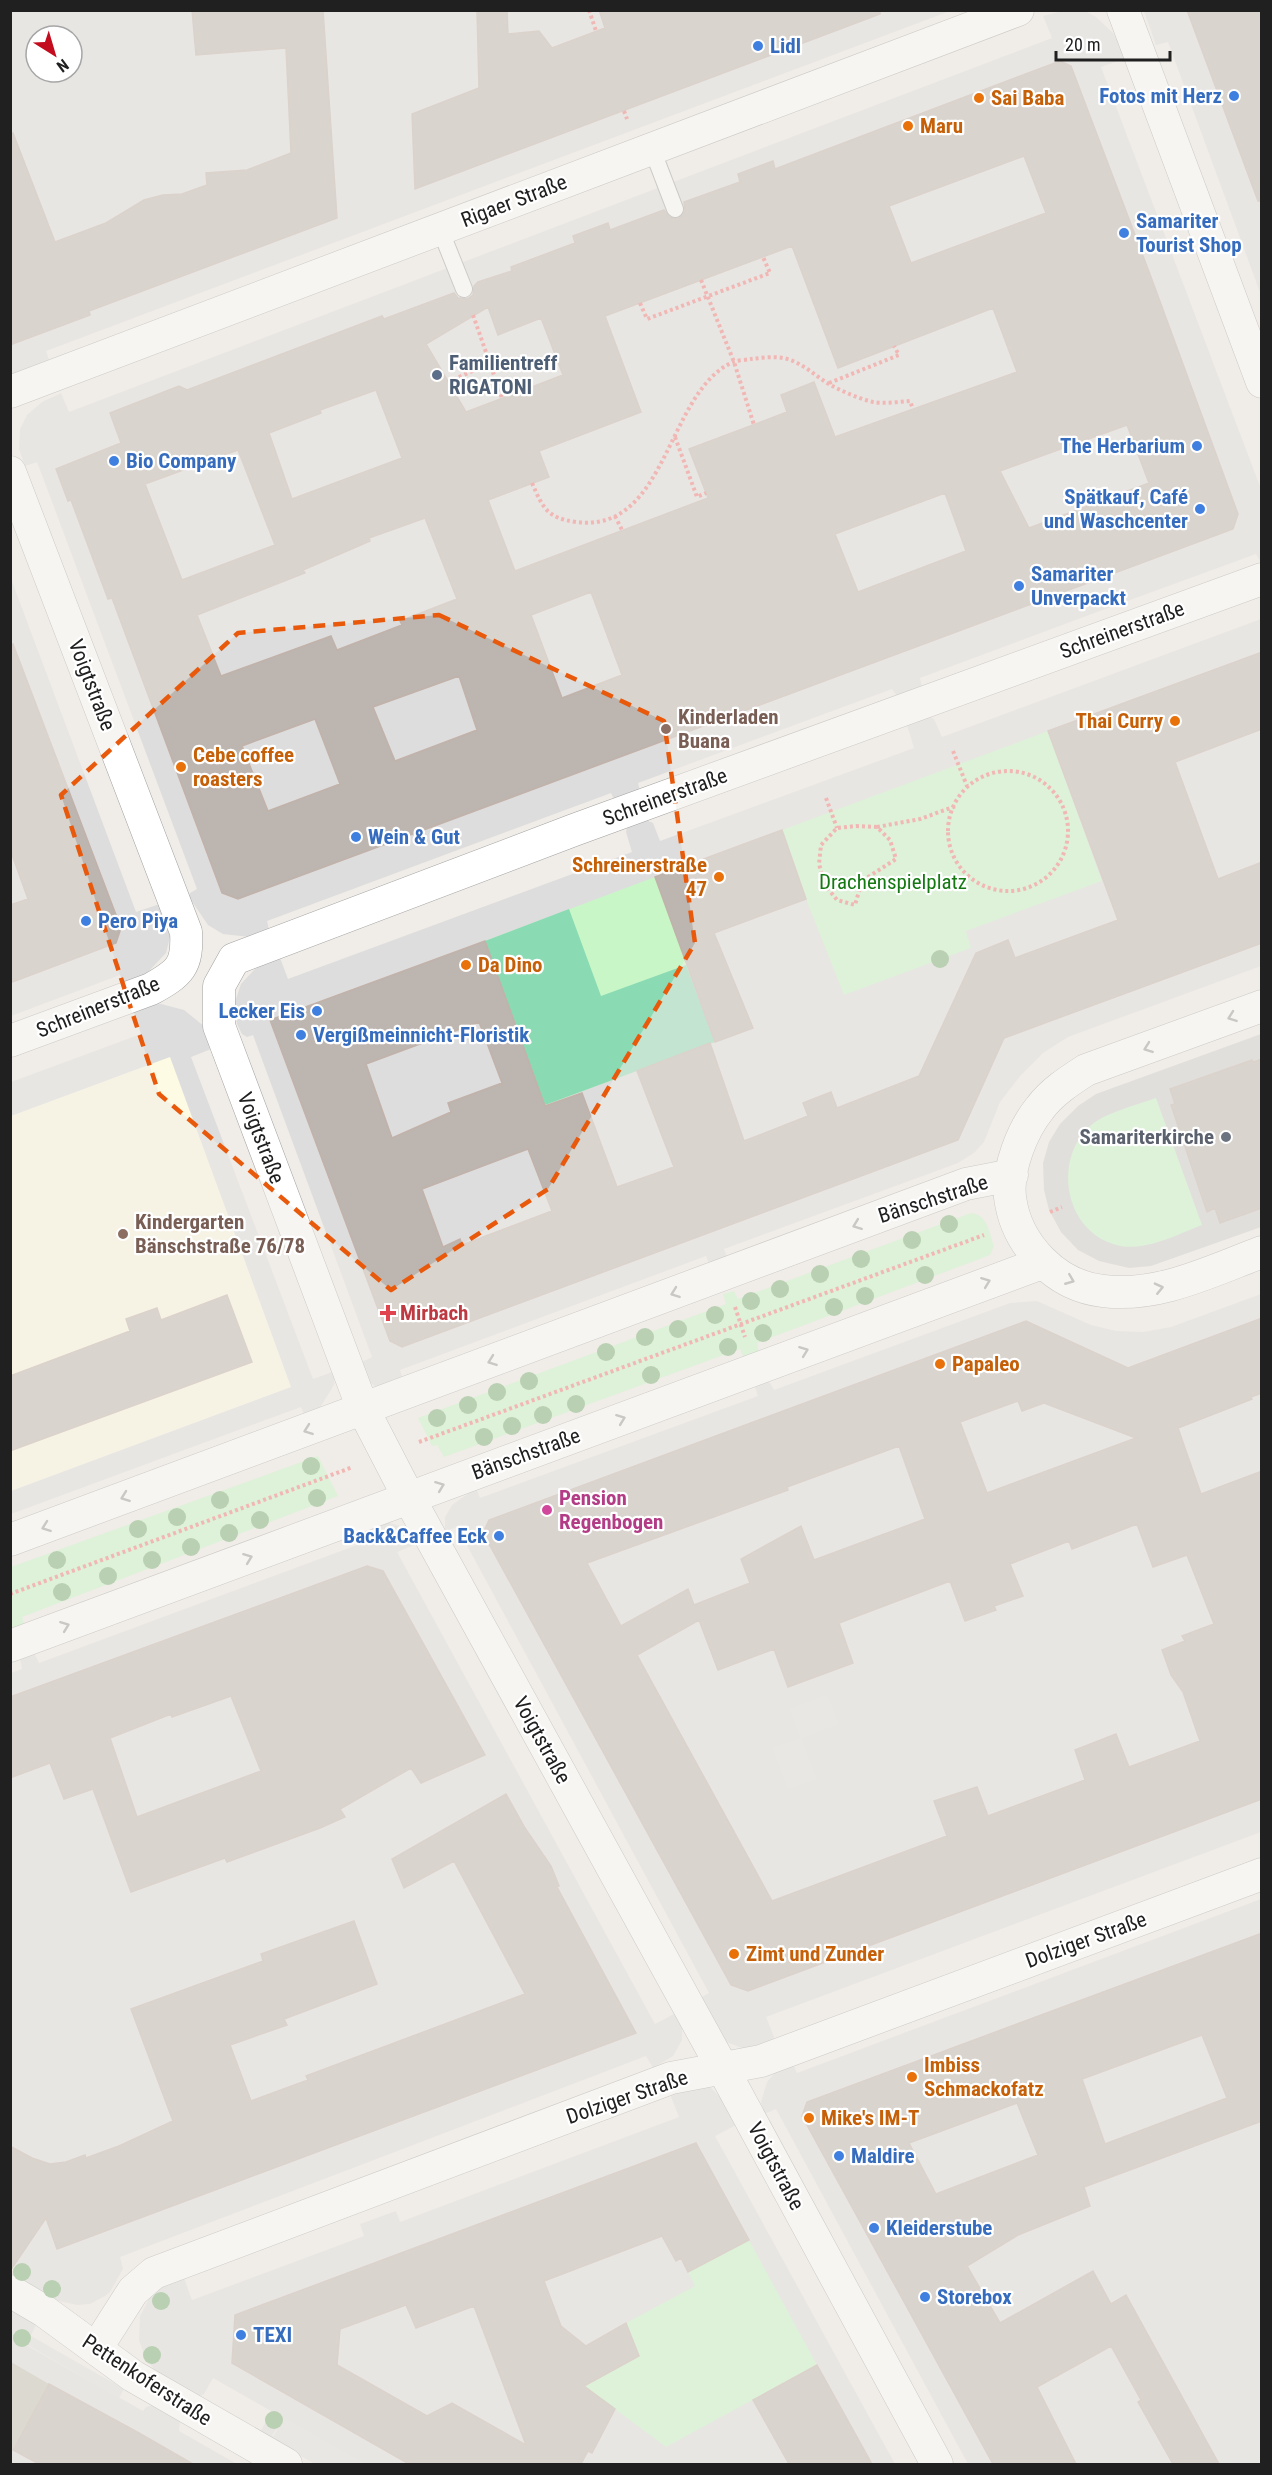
<svg xmlns="http://www.w3.org/2000/svg" width="1272" height="2475" viewBox="0 0 1272 2475" font-family="'Roboto Condensed',sans-serif">
	<style>
		.residential { fill: #dedddd; fill-rule: evenodd }
		.education { fill: #fdfbe3 }
		.religious { fill: #cecece }
		.construction { fill: #c4c2b3 }
		.park { fill: #c8f6c7 }
		.pitch { fill: #8adab3 }
		.parking { fill: #e0e0e0 }
		.building { fill: #bdb5b0; stroke: #c1b2aa; stroke-width: 1.5; fill-rule: evenodd }
		.lines { fill: none; stroke-linecap: round; stroke-linejoin: round }
		.lane-casing { stroke: #a1a1a1; stroke-width: 18 }
		.street-casing { stroke: #a1a1a1; stroke-width: 33 }
		.path { stroke: #f17777; stroke-width: 4; stroke-dasharray: 3 3; stroke-linecap: butt }
		.lane { stroke: #fff; stroke-width: 16 }
		.street { stroke: #fff; stroke-width: 32 }
		.tree { fill: #77ad72 }
		.oneway { stroke: #9b9b9b }
		.marked { fill: none; stroke: #e8590c; stroke-width: 4.5; stroke-dasharray: 12 8; stroke-linejoin: round }
		.shop-dot { fill: #3f7fe0; stroke: #fff; stroke-width: 2 }
		.food-dot { fill: #e8710a; stroke: #fff; stroke-width: 2 }
		.service-dot { fill: #5c6f8a; stroke: #fff; stroke-width: 2 }
		.education-dot { fill: #8d6e63; stroke: #fff; stroke-width: 2 }
		.worship-dot { fill: #6b7280; stroke: #fff; stroke-width: 2 }
		.health-dot { fill: #e0444e; stroke: #fff; stroke-width: 2 }
		.hotel-dot { fill: #d1479c; stroke: #fff; stroke-width: 2 }
		.labels { text-anchor: middle; stroke-width: 4.5; stroke-linejoin: round; paint-order: stroke }
		.shop-label { font-size: 21px; font-weight: bold; fill: #366cbe; stroke: #fff; text-anchor: start }
		.food-label { font-size: 21px; font-weight: bold; fill: #c56008; stroke: #fff; text-anchor: start }
		.street-label { font-size: 21px; fill: #202020; stroke: #fff }
		.service-label { font-size: 21px; font-weight: bold; fill: #4e5e75; stroke: #fff; text-anchor: start }
		.education-label { font-size: 21px; font-weight: bold; fill: #785e54; stroke: #fff; text-anchor: start }
		.park-label { font-size: 21px; fill: #147913; stroke: #fff }
		.worship-label { font-size: 21px; font-weight: bold; fill: #5b616d; stroke: #fff; text-anchor: end }
		.health-label { font-size: 21px; font-weight: bold; fill: #be3a42; stroke: #fff; text-anchor: start }
		.hotel-label { font-size: 21px; font-weight: bold; fill: #b23c85; stroke: #fff; text-anchor: start }
	</style>
	<rect width="100%" height="100%" fill="#f0ece7"/>
	<!-- residential -->
	<path class="residential" d="M 11,11 L 950,11 L 46,351 L 50,363 L 11,378 ZM 36,36 L 72,36 L 72,72 L 36,72 Z
		M 1063,11 L 1087,12 L 1096,17 L 1113,33 L 1127,58 L 1101,67 L 1261,489 L 1261,563 L 1256,554 L 1089,615 L 920,678 L 922,687 L 898,698 L 892,689 L 638,783 L 640,792 L 615,801 L 611,793 L 267,921 L 269,930 L 250,937 L 223,934 L 208,925 L 189,897 L 190,893 L 197,889 L 37,462 L 25,466 L 19,449 L 20,429 L 27,415 L 42,402 L 61,393 L 69,412 L 1052,38 L 1043,16 Z
		M 1144,11 L 1261,11 L 1261,295 L 1168,42 L 1156,45 Z
		M 10,576 L 136,912 L 160,904 L 169,926 L 170,937 L 166,953 L 146,974 L 123,983 L 120,975 L 11,1016 Z
		M 1261,619 L 1261,966 L 1068,1037 L 1043,1053 L 1021,1075 L 1000,1102 L 984,1142 L 974,1153 L 958,1163 L 724,1249 L 727,1257 L 709,1264 L 706,1256 L 400,1370 L 403,1380 L 378,1388 L 369,1382 L 362,1362 L 372,1357 L 253,1035 L 247,1037 L 242,1034 L 237,1024 L 235,1002 L 241,984 L 254,970 L 260,965 L 280,958 L 288,979 L 632,852 L 626,832 L 627,828 L 646,820 L 653,823 L 660,841 L 914,748 L 907,725 L 927,716 L 934,719 L 942,737 Z
		M 161,1004 L 184,1010 L 205,1027 L 211,1049 L 191,1057 L 313,1379 L 335,1371 L 334,1385 L 321,1406 L 305,1417 L 301,1407 L 11,1514 L 11,1082 L 141,1034 L 134,1012 L 151,1005 Z
		M 1261,1294 L 1261,1832 L 766,2017 L 774,2037 L 773,2041 L 745,2049 L 726,2042 L 698,1999 L 709,1993 L 457,1527 L 445,1531 L 445,1517 L 452,1505 L 476,1488 L 480,1498 L 758,1396 L 755,1387 L 766,1381 L 770,1383 L 774,1390 L 1010,1303 L 1037,1301 L 1091,1325 L 1116,1331 L 1143,1332 L 1171,1327 Z
		M 386,1522 L 407,1528 L 419,1543 L 397,1552 L 655,2024 L 676,2013 L 682,2026 L 682,2040 L 673,2056 L 653,2068 L 646,2056 L 120,2257 L 123,2269 L 110,2292 L 105,2296 L 90,2304 L 77,2305 L 59,2301 L 14,2277 L 12,2273 L 15,2266 L 11,2263 L 11,1673 L 22,1669 L 20,1658 L 34,1653 L 39,1663 L 368,1541 L 364,1529 Z
		M 1261,1899 L 1261,2464 L 968,2464 L 776,2109 L 764,2114 L 761,2102 L 767,2082 L 779,2068 L 792,2062 L 797,2073 Z
		M 695,2085 L 710,2087 L 722,2099 L 736,2125 L 715,2136 L 895,2464 L 364,2464 L 284,2419 L 270,2438 L 261,2431 L 271,2411 L 213,2378 L 204,2394 L 198,2397 L 156,2372 L 145,2357 L 139,2340 L 140,2316 L 149,2299 L 161,2286 L 184,2278 L 192,2300 L 364,2236 L 360,2224 L 396,2211 L 400,2222 L 679,2117 L 670,2094 Z
		M 10,2307 L 36,2325 L 26,2345 L 143,2411 L 146,2407 L 153,2405 L 180,2421 L 179,2431 L 237,2464 L 11,2464 Z"/>
	<!-- education -->
	<path class="education" d="M 170,1057 L 291,1387 L 11,1491 L 11,1116 Z"/>
	<!-- religious -->
	<path class="religious" d="M 1261,1034 L 1261,1227 L 1151,1266 L 1129,1268 L 1099,1261 L 1078,1250 L 1061,1232 L 1049,1210 L 1044,1190 L 1043,1163 L 1049,1142 L 1060,1124 L 1078,1106 L 1096,1094 Z"/>
	<!-- construction -->
	<path class="construction" d="M 11,2362 L 49,2384 L 11,2452 Z"/>
	<!-- park -->
	<path class="park" d="M 1048,731 L 1102,881 L 966,931 L 971,948 L 844,995 L 806,899 L 782,830 Z
		M 655,877 L 715,1042 L 545,1105 L 485,941 Z
		M 1156,1098 L 1202,1225 C 1176,1235 1141,1254 1113,1244 C 1065,1229 1053,1161 1089,1127 C 1103,1113 1137,1105 1156,1098 Z
		M 971,1213 C 988,1215 989,1232 994,1246 L 990,1255 L 757,1343 L 759,1352 L 744,1358 L 740,1349 L 444,1457 L 437,1445 L 432,1446 L 418,1418 L 726,1304 L 723,1294 L 734,1291 L 738,1299 Z
		M 318,1456 L 338,1496 L 22,1617 L 24,1624 L 11,1630 L 11,1567 Z
		M 749,2240 L 817,2365 L 666,2447 L 584,2386 L 639,2356 L 626,2323 L 695,2286 L 688,2272 Z"/>
	<!-- pitch -->
	<path class="pitch" d="M 569,909 L 601,996 L 686,965 L 715,1042 L 545,1105 L 485,941 Z"/>
	<!-- parking -->
	<path class="parking" d="M 827,1695 L 838,1724 L 801,1738 L 816,1779 L 788,1789 L 773,1748 L 801,1738 L 790,1709 Z
		M 31,2336 L 124,2389 L 119,2398 L 26,2344 Z
		M 284,2418 L 364,2464 L 315,2464 L 268,2438 L 274,2435 Z"/>
	<!-- building -->
	<path class="building" d="M 192,10 L 323,10 L 337,218 L 89,311 L 90,315 L 10,345 L 10,133 L 13,133 L 55,242 L 106,223 L 144,200 L 163,195 L 182,194 L 207,185 L 206,173 L 247,170 L 291,153 L 286,48 L 196,55 Z
		M 477,10 L 507,10 L 508,34 L 539,31 L 552,48 L 605,28 L 599,10 L 880,10 L 880,14 L 415,189 L 412,114 L 479,88 Z
		M 1187,10 L 1262,10 L 1262,201 L 1258,201 Z
		M 1060,61 L 1071,66 L 1151,277 L 1238,514 L 1233,529 L 238,899 L 222,893 L 112,598 L 108,599 L 71,500 L 68,501 L 56,469 L 121,443 L 110,413 L 179,386 L 187,390 L 382,316 L 384,319 L 454,293 L 458,298 L 467,299 L 473,295 L 474,286 L 478,282 L 512,271 L 511,267 L 575,243 L 573,236 L 608,223 L 610,230 L 664,210 L 669,217 L 678,219 L 685,211 L 684,202 L 740,182 L 738,174 L 773,161 L 775,169 ZM 1024,156 L 1046,213 L 911,263 L 889,206 ZM 792,246 L 838,368 L 993,308 L 1017,372 L 835,437 L 814,382 L 781,395 L 787,412 L 689,449 L 708,498 L 515,571 L 488,500 L 549,477 L 539,451 L 641,412 L 605,316 ZM 488,307 L 498,335 L 541,318 L 563,375 L 466,412 L 426,344 ZM 376,390 L 402,458 L 292,499 L 269,433 L 321,413 L 320,410 ZM 1127,425 L 1149,483 L 1029,528 L 1000,471 ZM 238,450 L 275,545 L 182,580 L 145,484 ZM 945,493 L 966,551 L 858,592 L 835,534 ZM 425,518 L 457,599 L 400,621 L 402,625 L 337,650 L 331,636 L 221,676 L 197,615 L 305,573 L 303,570 L 370,541 L 369,538 ZM 591,592 L 622,675 L 562,698 L 531,615 ZM 459,676 L 477,730 L 395,761 L 373,707 ZM 315,719 L 340,784 L 268,811 L 242,746 Z
		M 13,644 L 121,928 L 116,943 L 10,983 L 10,905 L 28,899 L 10,849 L 10,645 Z
		M 1262,652 L 1262,729 L 1175,762 L 1218,879 L 1262,862 L 1262,943 L 1004,1038 L 958,1140 L 402,1347 L 390,1341 L 270,1020 L 485,941 L 545,1106 L 582,1093 L 617,1187 L 674,1167 L 637,1071 L 710,1043 L 744,1141 L 808,1116 L 803,1103 L 831,1092 L 837,1108 L 919,1076 L 976,953 L 1008,940 L 1015,958 L 1118,920 L 1048,731 ZM 479,1022 L 502,1083 L 448,1103 L 451,1112 L 392,1138 L 366,1064 ZM 528,1149 L 552,1211 L 462,1245 L 460,1239 L 443,1247 L 422,1189 Z
		M 782,830 L 806,899 L 714,933 L 753,1028 L 715,1042 L 655,877 Z
		M 1262,1059 L 1262,1208 L 1220,1223 L 1215,1208 L 1207,1212 L 1171,1105 L 1175,1104 L 1170,1089 L 1252,1060 L 1253,1062 Z
		M 227,1295 L 252,1362 L 10,1451 L 10,1376 L 130,1331 L 126,1319 L 157,1308 L 161,1320 Z
		M 1262,1318 L 1262,1393 L 1251,1397 L 1252,1399 L 1178,1428 L 1201,1494 L 1262,1471 L 1262,1799 L 748,1991 L 731,1985 L 483,1533 L 489,1520 L 1026,1321 L 1128,1368 ZM 1018,1401 L 1022,1411 L 1044,1403 L 1136,1438 L 987,1493 L 960,1422 ZM 899,1446 L 925,1519 L 814,1560 L 801,1526 L 741,1559 L 750,1583 L 694,1605 L 688,1589 L 621,1626 L 587,1563 L 788,1490 L 787,1487 ZM 1137,1524 L 1153,1567 L 1187,1555 L 1214,1624 L 1182,1636 L 1185,1641 L 1162,1650 L 1171,1675 L 1183,1692 L 1200,1741 L 1129,1767 L 1116,1734 L 1075,1750 L 1085,1780 L 988,1816 L 977,1787 L 934,1801 L 947,1836 L 772,1901 L 637,1655 L 699,1620 L 718,1670 L 774,1649 L 788,1687 L 853,1663 L 839,1623 L 950,1581 L 965,1621 L 996,1610 L 994,1606 L 1023,1596 L 1010,1564 L 1069,1541 L 1072,1549 Z
		M 367,1566 L 383,1571 L 485,1755 L 421,1783 L 411,1768 L 340,1809 L 345,1817 L 320,1828 L 227,1862 L 225,1858 L 131,1892 L 93,1789 L 64,1799 L 50,1763 L 10,1778 L 10,1697 ZM 231,1696 L 261,1771 L 137,1817 L 110,1738 L 171,1714 L 172,1717 Z
		M 506,1794 L 525,1828 L 551,1866 L 559,1886 L 557,1887 L 636,2033 L 57,2249 L 46,2218 L 10,2271 L 10,2146 L 32,2158 L 50,2164 L 66,2162 L 85,2155 L 86,2158 L 119,2146 L 173,2121 L 131,2009 L 263,1961 L 261,1954 L 354,1921 L 377,1984 L 284,2019 L 287,2025 L 230,2045 L 251,2101 L 308,2080 L 306,2076 L 525,1994 L 454,1861 L 404,1888 L 392,1859 Z
		M 1262,1933 L 1262,2121 L 1084,2187 L 1090,2206 L 1018,2235 L 967,2266 L 1000,2323 L 1093,2271 L 1111,2304 L 1126,2295 L 1219,2464 L 1173,2464 L 1138,2402 L 1141,2400 L 1111,2346 L 1037,2387 L 1076,2464 L 993,2464 L 802,2116 L 807,2102 ZM 1202,2035 L 1227,2098 L 1105,2144 L 1082,2079 ZM 1017,2103 L 1038,2155 L 936,2194 L 909,2143 Z
		M 696,2143 L 749,2240 L 688,2272 L 681,2258 L 676,2261 L 662,2236 L 544,2281 L 561,2326 L 586,2346 L 626,2323 L 639,2356 L 584,2386 L 615,2409 L 592,2453 L 588,2451 L 581,2464 L 409,2464 L 232,2363 L 235,2315 ZM 406,2305 L 416,2328 L 474,2306 L 526,2445 L 452,2403 L 427,2416 L 337,2365 L 340,2329 Z
		M 817,2365 L 872,2464 L 789,2464 L 753,2400 Z
		M 49,2384 L 139,2433 L 193,2464 L 39,2464 L 13,2450 Z"/>
	<g class="lines">
		<defs>
			<path id="lane" d="M 652,149 L 675,209
				M 440,229 L 464,289"/>
			<path id="street" d="M 1123,10 L 1262,382
				M 10,392 L 1018,10
				M 10,472 L 186,932 C 188,966 180,973 151,989 L 10,1041
				M 1262,1006 L 1086,1070 C 1069,1081 1052,1092 1040,1108 C 1022,1130 1007,1169 1010,1197 C 1016,1245 1056,1286 1103,1291 C 1158,1298 1211,1271 1262,1252
				M 10,1540 L 966,1184 L 1012,1175
				M 10,1646 L 1042,1263
				M 10,2291 L 44,2311 L 133,2376 L 286,2464
				M 96,2349 L 133,2291 L 154,2273 L 671,2078 L 761,2061 L 1262,1874
				M 937,2464 L 723,2069 L 409,1498 L 363,1409 L 219,1026 L 219,986 L 234,959 L 574,830 L 1262,579"/>
		</defs>
		<!-- lane casing -->
		<use href="#lane" class="lane-casing"/>
		<!-- street casing -->
		<use href="#street" class="street-casing"/>
		<!-- path -->
		<path class="path" d="M 589,10 L 596,31
			M 624,111 L 627,119
			M 701,280 L 734,362 L 754,425
			M 640,303 L 647,319 L 770,273 L 763,257
			M 473,315 L 502,398
			M 448,382 L 490,363
			M 829,383 L 899,355 L 894,346
			M 675,437 L 697,497 L 706,493
			M 532,483 C 543,508 547,518 576,522 C 668,534 666,392 733,362 C 738,360 746,360 751,359 C 761,358 773,356 783,358 C 800,361 813,374 827,383 C 841,391 857,398 873,402 C 884,404 898,402 910,401 L 913,409
			M 615,516 L 622,530
			M 953,751 L 967,786
			M948 831a60 60 0 1 1 120 0a60 60 0 1 1-120 0Z
			M 826,798 L 837,828
			M 856,826 L 877,827 L 890,840 L 896,859 L 862,881 L 855,905 L 837,900 L 825,885 L 819,864 L 821,845 L 837,828 Z
			M 877,827 L 920,819 L 956,806
			M 1050,1212 L 1062,1207
			M 735,1307 L 745,1337
			M 419,1442 L 984,1235
			M 10,1594 L 353,1467"/>
		<!-- lane -->
		<use href="#lane" class="lane"/>
		<!-- street -->
		<use href="#street" class="street"/>
	</g>
	<!-- trees -->
	<g class="tree">
		<circle cx="940" cy="959" r="9"/>
		<circle cx="949" cy="1224" r="9"/>
		<circle cx="912" cy="1240" r="9"/>
		<circle cx="861" cy="1259" r="9"/>
		<circle cx="820" cy="1274" r="9"/>
		<circle cx="925" cy="1275" r="9"/>
		<circle cx="780" cy="1289" r="9"/>
		<circle cx="865" cy="1296" r="9"/>
		<circle cx="751" cy="1301" r="9"/>
		<circle cx="834" cy="1307" r="9"/>
		<circle cx="715" cy="1315" r="9"/>
		<circle cx="678" cy="1329" r="9"/>
		<circle cx="763" cy="1333" r="9"/>
		<circle cx="645" cy="1337" r="9"/>
		<circle cx="728" cy="1347" r="9"/>
		<circle cx="606" cy="1352" r="9"/>
		<circle cx="651" cy="1375" r="9"/>
		<circle cx="529" cy="1381" r="9"/>
		<circle cx="497" cy="1392" r="9"/>
		<circle cx="576" cy="1404" r="9"/>
		<circle cx="468" cy="1405" r="9"/>
		<circle cx="543" cy="1415" r="9"/>
		<circle cx="437" cy="1418" r="9"/>
		<circle cx="512" cy="1426" r="9"/>
		<circle cx="484" cy="1437" r="9"/>
		<circle cx="311" cy="1466" r="9"/>
		<circle cx="317" cy="1498" r="9"/>
		<circle cx="220" cy="1500" r="9"/>
		<circle cx="177" cy="1517" r="9"/>
		<circle cx="260" cy="1520" r="9"/>
		<circle cx="138" cy="1529" r="9"/>
		<circle cx="229" cy="1533" r="9"/>
		<circle cx="191" cy="1547" r="9"/>
		<circle cx="57" cy="1560" r="9"/>
		<circle cx="152" cy="1560" r="9"/>
		<circle cx="108" cy="1576" r="9"/>
		<circle cx="62" cy="1592" r="9"/>
		<circle cx="22" cy="2272" r="9"/>
		<circle cx="52" cy="2289" r="9"/>
		<circle cx="161" cy="2301" r="9"/>
		<circle cx="22" cy="2338" r="9"/>
		<circle cx="152" cy="2355" r="9"/>
		<circle cx="274" cy="2420" r="9"/>
	</g>
	<!-- one-way arrows -->
	<defs><path id="oneway-chevron" d="M-2-3.5L2.5 0L-2 3.5" fill="none" stroke-width="1.6" stroke-linecap="round" stroke-linejoin="round" transform="scale(1.5)"/></defs>
	<g class="oneway">
		<use href="#oneway-chevron" transform="translate(1232 1017) rotate(160)"/>
		<use href="#oneway-chevron" transform="translate(1148 1048) rotate(160)"/>
		<use href="#oneway-chevron" transform="translate(857 1225) rotate(159)"/>
		<use href="#oneway-chevron" transform="translate(1070 1280) rotate(22)"/>
		<use href="#oneway-chevron" transform="translate(986 1282) rotate(-21)"/>
		<use href="#oneway-chevron" transform="translate(1159 1288) rotate(-13)"/>
		<use href="#oneway-chevron" transform="translate(675 1293) rotate(160)"/>
		<use href="#oneway-chevron" transform="translate(804 1351) rotate(-21)"/>
		<use href="#oneway-chevron" transform="translate(492 1361) rotate(160)"/>
		<use href="#oneway-chevron" transform="translate(621 1419) rotate(-21)"/>
		<use href="#oneway-chevron" transform="translate(308 1430) rotate(160)"/>
		<use href="#oneway-chevron" transform="translate(440 1486) rotate(-21)"/>
		<use href="#oneway-chevron" transform="translate(125 1497) rotate(160)"/>
		<use href="#oneway-chevron" transform="translate(46 1527) rotate(160)"/>
		<use href="#oneway-chevron" transform="translate(248 1558) rotate(-21)"/>
		<use href="#oneway-chevron" transform="translate(65 1626) rotate(-21)"/>
	</g>
	<!-- marked area -->
	<path d="M0 0H1272V2475H0ZM 439,615 L 664,721 L 695,943 L 548,1189 L 391,1290 L 159,1094 L 61,795 L 238,633 Z" fill="#f0ece7" fill-opacity=".55" fill-rule="evenodd"/>
	<path class="marked" d="M 439,615 L 664,721 L 695,943 L 548,1189 L 391,1290 L 159,1094 L 61,795 L 238,633 Z"/>
	<!-- markers -->
	<g class="shop-dot">
		<circle cx="758" cy="46" r="6"/>
		<circle cx="1234" cy="96" r="6"/>
		<circle cx="1124" cy="233" r="6"/>
		<circle cx="1197" cy="446" r="6"/>
		<circle cx="114" cy="461" r="6"/>
		<circle cx="1200" cy="509" r="6"/>
		<circle cx="1019" cy="586" r="6"/>
		<circle cx="356" cy="837" r="6"/>
		<circle cx="86" cy="921" r="6"/>
		<circle cx="317" cy="1011" r="6"/>
		<circle cx="301" cy="1035" r="6"/>
		<circle cx="499" cy="1536" r="6"/>
		<circle cx="839" cy="2156" r="6"/>
		<circle cx="874" cy="2228" r="6"/>
		<circle cx="925" cy="2297" r="6"/>
		<circle cx="241" cy="2335" r="6"/>
	</g>
	<g class="food-dot">
		<circle cx="979" cy="98" r="6"/>
		<circle cx="908" cy="126" r="6"/>
		<circle cx="1175" cy="721" r="6"/>
		<circle cx="181" cy="767" r="6"/>
		<circle cx="719" cy="877" r="6"/>
		<circle cx="466" cy="965" r="6"/>
		<circle cx="940" cy="1364" r="6"/>
		<circle cx="734" cy="1954" r="6"/>
		<circle cx="912" cy="2077" r="6"/>
		<circle cx="809" cy="2118" r="6"/>
	</g>
	<circle class="service-dot" cx="437" cy="375" r="6"/>
	<g class="education-dot">
		<circle cx="666" cy="729" r="6"/>
		<circle cx="123" cy="1234" r="6"/>
	</g>
	<circle class="worship-dot" cx="1226" cy="1137" r="6"/>
	<path class="health-dot" d="M385 1304h6v6h6v6h-6v6h-6v-6h-6v-6h6z"/>
	<circle class="hotel-dot" cx="547" cy="1510" r="6"/>
	<g class="labels">
		<!-- shop labels -->
		<g class="shop-label">
			<text x="770" y="53">Lidl</text>
			<text x="1222" y="103" text-anchor="end">Fotos mit Herz</text>
			<text x="1136" y="228">Samariter<tspan x="1136" dy="24">Tourist Shop</tspan></text>
			<text x="1185" y="453" text-anchor="end">The Herbarium</text>
			<text x="126" y="468">Bio Company</text>
			<text x="1188" y="504" text-anchor="end">Spätkauf, Café<tspan x="1188" dy="24">und Waschcenter</tspan></text>
			<text x="1031" y="581">Samariter<tspan x="1031" dy="24">Unverpackt</tspan></text>
			<text x="368" y="844">Wein &amp; Gut</text>
			<text x="98" y="928">Pero Piya</text>
			<text x="305" y="1018" text-anchor="end">Lecker Eis</text>
			<text x="313" y="1042">Vergißmeinnicht-Floristik</text>
			<text x="487" y="1543" text-anchor="end">Back&amp;Caffee Eck</text>
			<text x="851" y="2163">Maldire</text>
			<text x="886" y="2235">Kleiderstube</text>
			<text x="937" y="2304">Storebox</text>
			<text x="253" y="2342">TEXI</text>
		</g>
		<!-- food labels -->
		<g class="food-label">
			<text x="991" y="105">Sai Baba</text>
			<text x="920" y="133">Maru</text>
			<text x="1163" y="728" text-anchor="end">Thai Curry</text>
			<text x="193" y="762">Cebe coffee<tspan x="193" dy="24">roasters</tspan></text>
			<text x="707" y="872" text-anchor="end">Schreinerstraße<tspan x="707" dy="24">47</tspan></text>
			<text x="478" y="972">Da Dino</text>
			<text x="952" y="1371">Papaleo</text>
			<text x="746" y="1961">Zimt und Zunder</text>
			<text x="924" y="2072">Imbiss<tspan x="924" dy="24">Schmackofatz</tspan></text>
			<text x="821" y="2125">Mike's IM-T</text>
		</g>
		<!-- street labels -->
		<g class="street-label">
			<text transform="translate(514 201) rotate(-21)" y="7">Rigaer Straße</text>
			<text transform="translate(1122 630) rotate(-20)" y="7">Schreinerstraße</text>
			<text transform="translate(92 685) rotate(69)" y="7">Voigtstraße</text>
			<text transform="translate(665 797) rotate(-20)" y="7">Schreinerstraße</text>
			<text transform="translate(98 1007) rotate(-22)" y="7">Schreinerstraße</text>
			<text transform="translate(261 1138) rotate(69)" y="7">Voigtstraße</text>
			<text transform="translate(933 1199) rotate(-18)" y="7">Bänschstraße</text>
			<text transform="translate(526 1454) rotate(-20)" y="7">Bänschstraße</text>
			<text transform="translate(542 1740) rotate(61)" y="7">Voigtstraße</text>
			<text transform="translate(1086 1940) rotate(-20)" y="7">Dolziger Straße</text>
			<text transform="translate(627 2097) rotate(-19)" y="7">Dolziger Straße</text>
			<text transform="translate(776 2166) rotate(62)" y="7">Voigtstraße</text>
			<text transform="translate(147 2380) rotate(33)" y="7">Pettenkoferstraße</text>
		</g>
		<!-- service labels -->
		<g class="service-label">
			<text x="449" y="370">Familientreff<tspan x="449" dy="24">RIGATONI</tspan></text>
		</g>
		<!-- education labels -->
		<g class="education-label">
			<text x="678" y="724">Kinderladen<tspan x="678" dy="24">Buana</tspan></text>
			<text x="135" y="1229">Kindergarten<tspan x="135" dy="24">Bänschstraße 76/78</tspan></text>
		</g>
		<!-- park labels -->
		<g class="park-label">
			<text x="893" y="889">Drachenspielplatz</text>
		</g>
		<!-- worship labels -->
		<g class="worship-label">
			<text x="1214" y="1144">Samariterkirche</text>
		</g>
		<!-- health labels -->
		<g class="health-label">
			<text x="400" y="1320">Mirbach</text>
		</g>
		<!-- hotel labels -->
		<g class="hotel-label">
			<text x="559" y="1505">Pension<tspan x="559" dy="24">Regenbogen</tspan></text>
		</g>
	</g>
	<!-- border -->
	<rect width="1272" height="2475" fill="none" stroke="#202020" stroke-width="24"/>
	<!-- north arrow -->
	<g transform="translate(54 54) rotate(143)"><circle r="28" fill="#ffffff" stroke="#a6a6a6" stroke-width="1.5"/>
	<path d="M0-4.5L10 22L0 15L-10 22Z" fill="#c30d1e"/>
	<text y="-9" font-size="16" font-weight="bold" text-anchor="middle" fill="#202020">N</text>
	</g>
	<!-- scale -->
	<path d="M1056 51v9h114v-9" fill="none" stroke="#202020" stroke-width="3"/>
	<text x="1065" y="51" font-size="18" fill="#202020" stroke="#ffffff" stroke-width="4.5" paint-order="stroke">20 m</text>
</svg>
